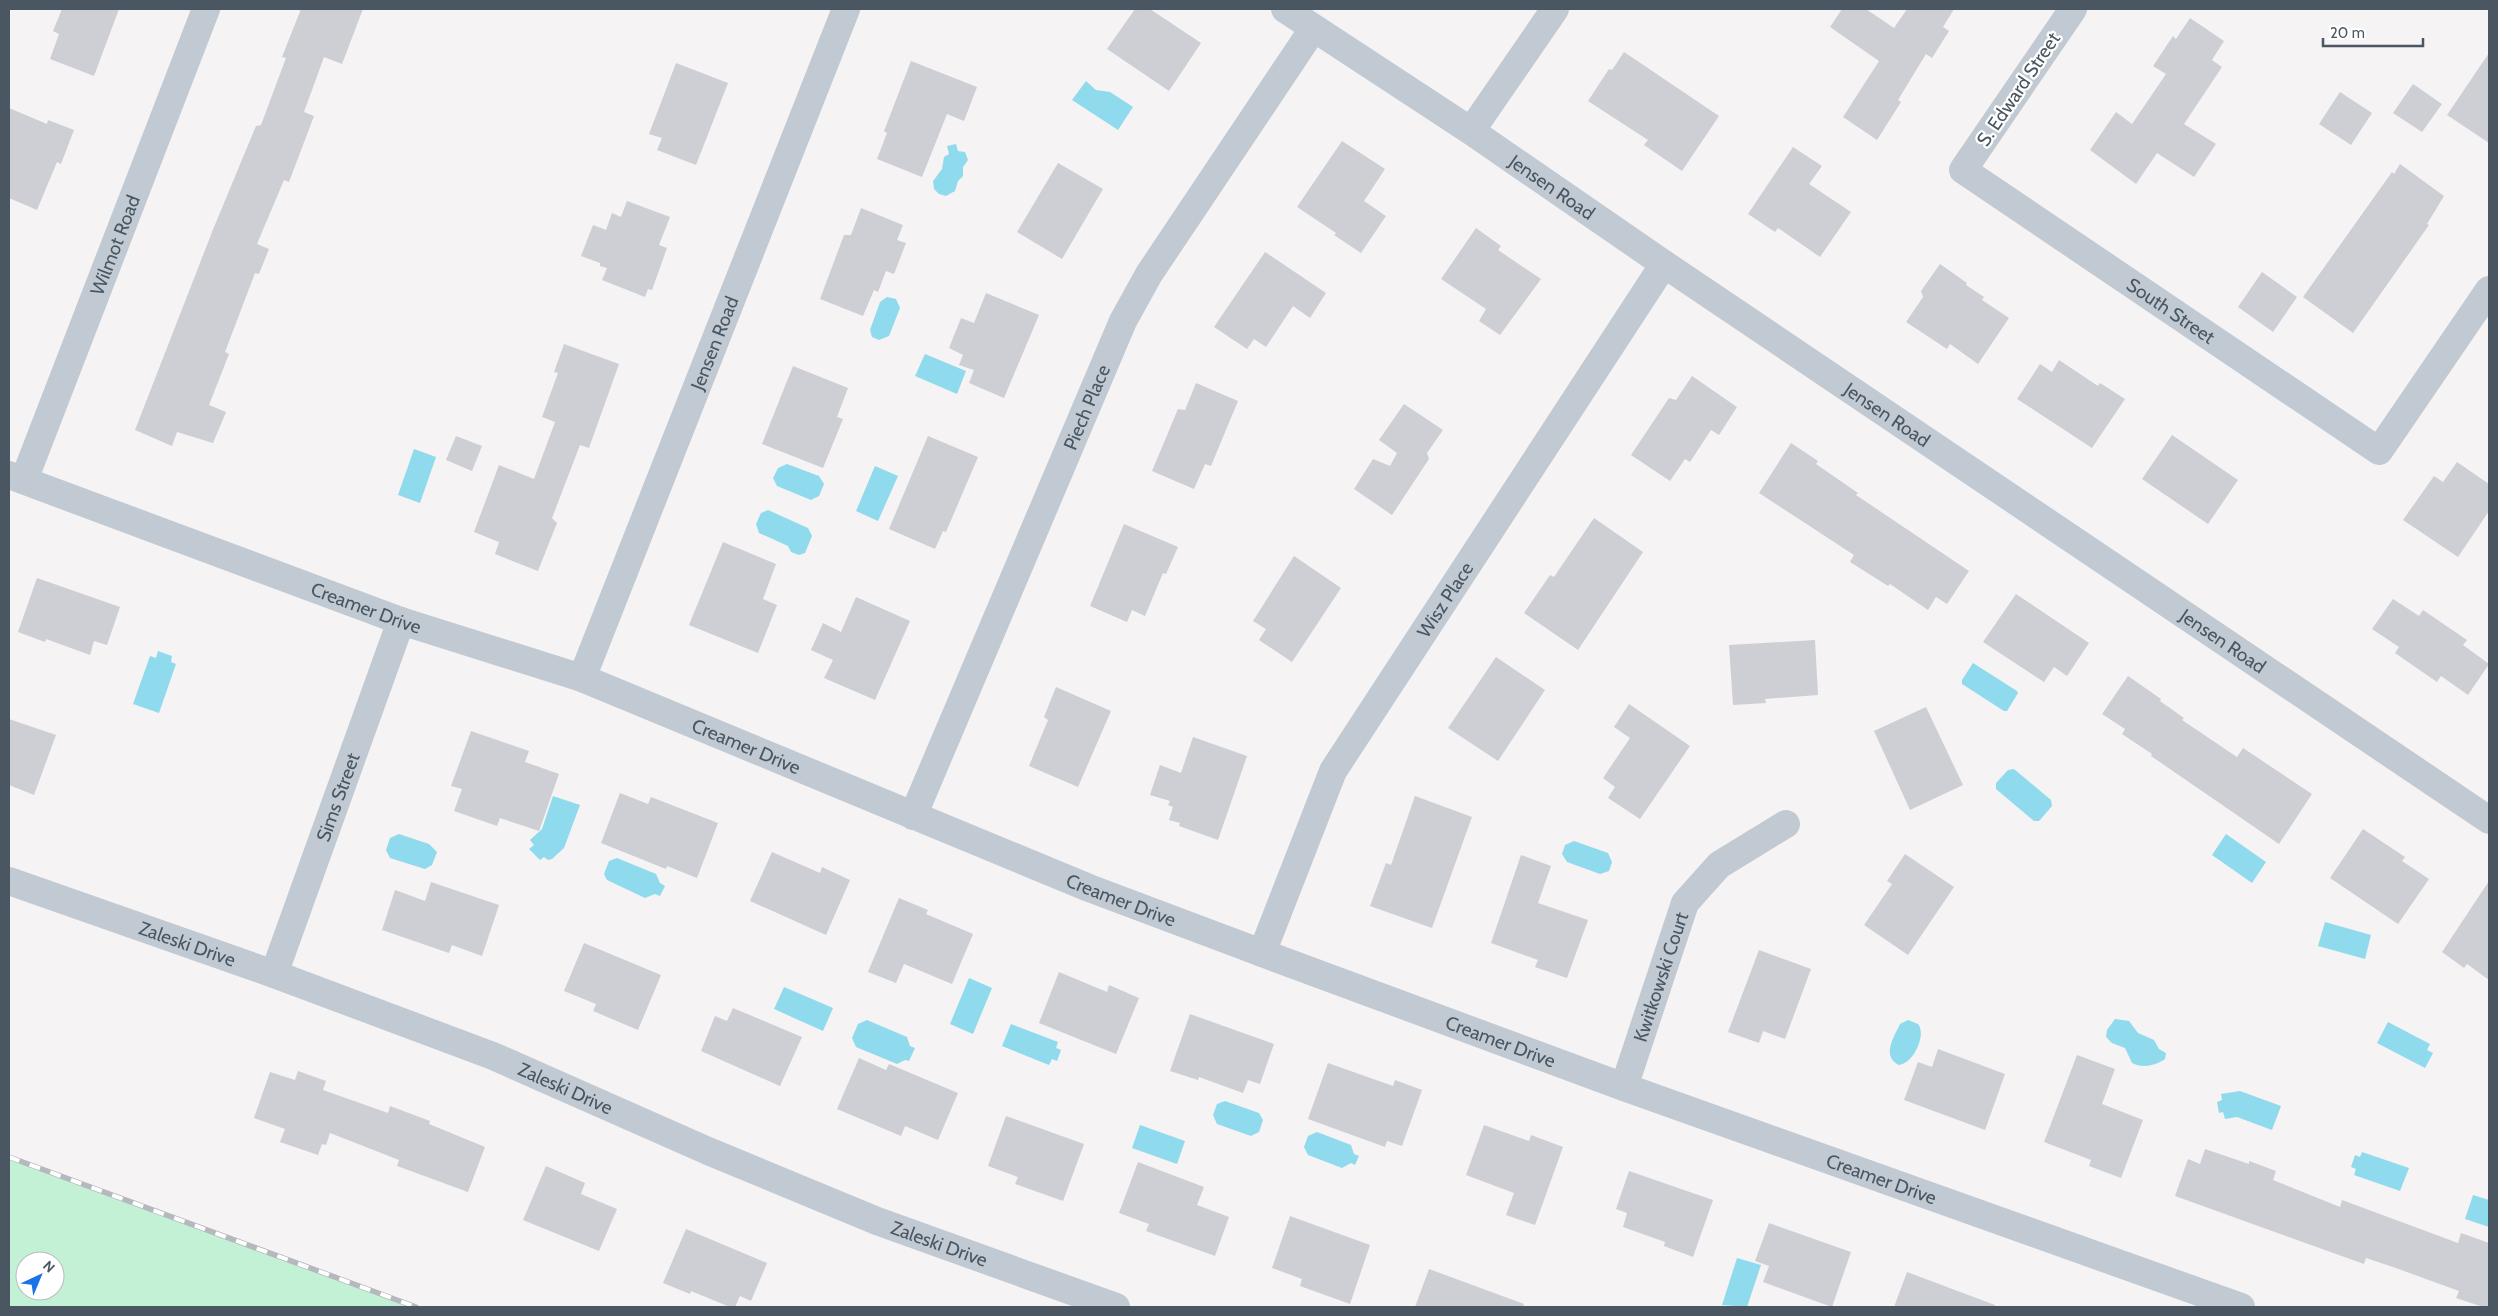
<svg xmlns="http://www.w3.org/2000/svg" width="2498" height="1316" viewBox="0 0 2498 1316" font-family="Cabin,sans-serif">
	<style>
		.green { fill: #c3f1d5; fill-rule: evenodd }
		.water { fill: #90daee }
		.building { fill: #cdcfd5 }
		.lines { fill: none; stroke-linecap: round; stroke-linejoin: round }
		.street { stroke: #c1cad2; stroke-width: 28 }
		.rail-casing { stroke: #b5b8bd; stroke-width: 5.5 }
		.rail { stroke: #fff; stroke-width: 4; stroke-dasharray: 11; stroke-linecap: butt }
		.labels { text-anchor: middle; stroke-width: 4.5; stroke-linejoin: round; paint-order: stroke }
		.street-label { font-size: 19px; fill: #4a5661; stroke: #fff }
	</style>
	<rect width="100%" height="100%" fill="#f5f3f3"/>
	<!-- green -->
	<path class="green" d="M 9,1157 L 416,1307 L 9,1307 ZM 25,1261 L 55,1261 L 55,1291 L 25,1291 Z"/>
	<!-- water -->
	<path class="water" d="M 1086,81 L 1096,90 L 1110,92 L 1133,107 L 1118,130 L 1072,100 Z
		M 956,144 L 958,151 L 965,152 L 968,160 L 963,167 L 963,176 L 958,181 L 955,191 L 946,196 L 939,194 L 934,189 L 933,181 L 942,169 L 944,157 L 949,154 L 947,146 Z
		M 887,297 L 896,299 L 900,308 L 889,336 L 879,340 L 872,337 L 870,330 L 880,302 Z
		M 925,354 L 966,371 L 957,394 L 915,376 Z
		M 414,449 L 436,457 L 420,503 L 398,495 Z
		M 787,464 L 819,476 L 824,484 L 819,496 L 811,500 L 777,486 L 773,478 L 778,468 Z
		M 875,466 L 898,476 L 878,521 L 856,511 Z
		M 768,510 L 808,528 L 812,536 L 805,553 L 799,555 L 791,552 L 788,546 L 759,533 L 756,524 L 761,513 Z
		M 158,651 L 172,656 L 171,662 L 176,664 L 159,713 L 133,704 L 150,656 L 156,658 Z
		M 1973,663 L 2017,691 L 2018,693 L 2007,711 L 2004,711 L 1962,684 L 1962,680 Z
		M 2014,769 L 2051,800 L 2052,806 L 2039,821 L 2034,821 L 1996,789 L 1996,783 L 2008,770 Z
		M 553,796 L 580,805 L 564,848 L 552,859 L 548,860 L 544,857 L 540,860 L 529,849 L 534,845 L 530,840 L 542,829 Z
		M 399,834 L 429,844 L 437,852 L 432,865 L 425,869 L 390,858 L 386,850 L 390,838 Z
		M 2226,834 L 2266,862 L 2252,883 L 2212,855 Z
		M 1574,841 L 1608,853 L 1612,862 L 1609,871 L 1600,874 L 1567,862 L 1562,854 L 1565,845 Z
		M 617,858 L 656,874 L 660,883 L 665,886 L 660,896 L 655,894 L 645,898 L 607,880 L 604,874 L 609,861 Z
		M 2325,922 L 2371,935 L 2365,959 L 2318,946 Z
		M 969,978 L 992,988 L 973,1034 L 950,1024 Z
		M 784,987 L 833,1008 L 823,1031 L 774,1009 Z
		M 2115,1019 L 2129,1021 L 2138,1033 L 2154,1040 L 2159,1049 L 2166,1053 L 2165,1059 C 2156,1065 2143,1069 2132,1063 L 2125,1048 L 2112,1043 L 2106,1037 L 2107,1030 Z
		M 867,1020 L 907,1037 L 910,1046 L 915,1048 L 909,1061 L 905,1060 L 897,1064 L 856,1047 L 852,1038 L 858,1024 Z
		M 1908,1020 L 1918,1024 C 1927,1035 1913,1064 1899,1065 C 1881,1056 1894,1037 1900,1024 Z
		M 2388,1022 L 2430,1044 L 2427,1050 L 2433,1053 L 2425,1068 L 2377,1043 Z
		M 1011,1024 L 1058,1042 L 1056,1048 L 1061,1050 L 1057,1061 L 1052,1059 L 1049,1065 L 1002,1046 Z
		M 2240,1091 L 2281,1106 L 2272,1130 L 2237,1117 L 2225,1119 L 2223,1112 L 2219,1113 L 2217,1102 L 2222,1100 L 2221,1094 Z
		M 1225,1101 L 1259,1113 L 1263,1120 L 1259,1132 L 1251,1136 L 1217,1124 L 1213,1115 L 1217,1104 Z
		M 1140,1125 L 1185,1141 L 1177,1164 L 1132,1148 Z
		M 1317,1132 L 1351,1145 L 1354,1154 L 1359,1156 L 1355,1165 L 1351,1163 L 1342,1168 L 1308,1155 L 1304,1147 L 1308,1136 Z
		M 2362,1152 L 2409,1168 L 2400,1191 L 2354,1175 L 2356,1169 L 2351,1167 L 2355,1155 L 2360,1157 Z
		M 2473,1195 L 2489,1200 L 2489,1227 L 2465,1219 Z
		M 1737,1258 L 1761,1265 L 1747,1307 L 1722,1305 Z"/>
	<!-- building -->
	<path class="building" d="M 62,9 L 119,9 L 94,76 L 50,59 L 59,34 L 53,31 Z
		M 301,9 L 363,9 L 342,64 L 324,57 L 304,112 L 314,116 L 289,182 L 284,180 L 257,244 L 269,249 L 259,274 L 255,273 L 225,352 L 229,354 L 209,405 L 226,412 L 213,443 L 177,432 L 172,446 L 135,430 L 214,227 L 256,126 L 261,125 L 286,58 L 282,57 Z
		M 1135,9 L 1150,9 L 1201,43 L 1169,91 L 1107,49 Z
		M 1842,9 L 1866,9 L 1894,28 L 1907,9 L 1954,9 L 1943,27 L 1949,31 L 1932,58 L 1926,54 L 1898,100 L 1901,102 L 1877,140 L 1843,117 L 1879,61 L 1830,27 Z
		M 2190,18 L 2224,41 L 2212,60 L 2222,67 L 2184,124 L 2216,144 L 2194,177 L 2157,153 L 2136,184 L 2090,150 L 2116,112 L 2132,124 L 2166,74 L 2153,66 L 2173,36 L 2176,39 Z
		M 1624,52 L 1719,116 L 1682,171 L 1644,145 L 1648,140 L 1588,101 L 1609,69 L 1612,70 Z
		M 2489,53 L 2489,143 L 2447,115 Z
		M 911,61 L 977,87 L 964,121 L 947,114 L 922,177 L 877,159 L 887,133 L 884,131 Z
		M 676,63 L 728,83 L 696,165 L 657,150 L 662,138 L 649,134 Z
		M 2413,84 L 2442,104 L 2422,132 L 2393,113 Z
		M 2340,92 L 2372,113 L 2351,145 L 2319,124 Z
		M 9,108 L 47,124 L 48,120 L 74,130 L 61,164 L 57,162 L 37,210 L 9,198 Z
		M 1342,141 L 1385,169 L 1364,201 L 1386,216 L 1361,253 L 1334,235 L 1336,233 L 1297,207 Z
		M 1793,147 L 1822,166 L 1809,184 L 1851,212 L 1820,257 L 1778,228 L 1775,232 L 1748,214 Z
		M 1058,163 L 1103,189 L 1062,259 L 1017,232 Z
		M 2400,164 L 2444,196 L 2427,224 L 2429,225 L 2353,333 L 2303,297 L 2392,172 L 2394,174 Z
		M 627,201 L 670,217 L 659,245 L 667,248 L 652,290 L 648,289 L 645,297 L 602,280 L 607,268 L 600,266 L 600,263 L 581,256 L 593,225 L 606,230 L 612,213 L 621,217 Z
		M 861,208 L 903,225 L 897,240 L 906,243 L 894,274 L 886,271 L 878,292 L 874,290 L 863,316 L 820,299 L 844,235 L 851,235 Z
		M 1476,228 L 1501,246 L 1498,250 L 1541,279 L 1500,335 L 1479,321 L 1486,309 L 1441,279 Z
		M 1265,252 L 1326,293 L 1310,318 L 1293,306 L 1266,347 L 1254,339 L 1247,349 L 1214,327 Z
		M 1940,264 L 1967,283 L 1966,285 L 1984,297 L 1982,300 L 2009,318 L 1978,364 L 1950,344 L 1947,349 L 1906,322 L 1923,297 L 1921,291 Z
		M 2262,272 L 2297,297 L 2273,332 L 2238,307 Z
		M 986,293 L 1039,315 L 1004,398 L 969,383 L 974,370 L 959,365 L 963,355 L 949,348 L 961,318 L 974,323 Z
		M 564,344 L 619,364 L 589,448 L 580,445 L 552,518 L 557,523 L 538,571 L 495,554 L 499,542 L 474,532 L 499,465 L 534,479 L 555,422 L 542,417 L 558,373 L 554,372 Z
		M 2059,360 L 2098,386 L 2100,383 L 2125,399 L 2092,448 L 2017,399 L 2040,364 L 2052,372 Z
		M 793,366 L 848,388 L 837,417 L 843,419 L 823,468 L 762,444 Z
		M 1692,376 L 1737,407 L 1719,435 L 1711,430 L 1690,462 L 1685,459 L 1670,481 L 1631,455 L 1669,398 L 1676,400 Z
		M 1196,383 L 1238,401 L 1211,466 L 1205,464 L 1194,489 L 1152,471 L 1178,409 L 1185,410 Z
		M 1404,404 L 1443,430 L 1427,453 L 1429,459 L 1392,515 L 1354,489 L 1373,459 L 1390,466 L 1397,453 L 1379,440 Z
		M 2172,435 L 2238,480 L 2208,524 L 2142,479 Z
		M 456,436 L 482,446 L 472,471 L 446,460 Z
		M 928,436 L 978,457 L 946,532 L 943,531 L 935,549 L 889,529 Z
		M 1791,443 L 1818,461 L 1816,464 L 1858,493 L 1856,495 L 1969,571 L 1947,604 L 1936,597 L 1928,610 L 1890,584 L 1888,586 L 1850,562 L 1854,555 L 1759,493 Z
		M 2457,462 L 2489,484 L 2489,511 L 2458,557 L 2403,520 L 2434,476 L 2443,482 Z
		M 1594,518 L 1643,552 L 1578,650 L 1524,613 L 1550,575 L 1554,577 Z
		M 1124,524 L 1178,547 L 1166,574 L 1163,573 L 1145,616 L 1132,610 L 1127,622 L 1090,606 Z
		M 723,542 L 776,564 L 763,599 L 777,605 L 758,653 L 689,625 Z
		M 1294,556 L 1341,588 L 1292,662 L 1259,640 L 1266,629 L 1253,621 Z
		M 37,578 L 120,607 L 107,645 L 94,641 L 90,655 L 46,639 L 45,642 L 18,632 Z
		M 2016,594 L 2089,643 L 2067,676 L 2054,667 L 2044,682 L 1983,642 Z
		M 856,597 L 910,621 L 875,700 L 824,678 L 833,660 L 811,650 L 823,623 L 841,632 Z
		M 2393,599 L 2419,616 L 2423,610 L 2467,640 L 2463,645 L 2489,664 L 2468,695 L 2441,676 L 2437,682 L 2395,653 L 2399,647 L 2372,629 Z
		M 1815,640 L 1818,695 L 1765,699 L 1766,703 L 1733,705 L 1729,645 Z
		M 1496,657 L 1545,690 L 1498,761 L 1448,728 Z
		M 2128,676 L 2161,699 L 2160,701 L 2184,718 L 2182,720 L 2237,757 L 2243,748 L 2312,794 L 2279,844 L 2151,756 L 2152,754 L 2122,734 L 2125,729 L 2102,714 Z
		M 1056,687 L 1111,711 L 1078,787 L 1029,766 L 1048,720 L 1044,717 Z
		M 1629,704 L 1690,746 L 1640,819 L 1608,798 L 1615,787 L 1603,778 L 1630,738 L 1614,727 Z
		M 1926,707 L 1963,785 L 1910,810 L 1874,731 Z
		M 9,719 L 56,735 L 34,795 L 9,785 Z
		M 471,731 L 529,751 L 525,762 L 559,774 L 539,831 L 500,818 L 497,826 L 454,811 L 462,789 L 451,786 Z
		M 1193,737 L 1247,756 L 1218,840 L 1179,826 L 1180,823 L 1169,820 L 1173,807 L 1168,805 L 1170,801 L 1150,795 L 1160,765 L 1181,773 Z
		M 620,793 L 648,804 L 651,797 L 718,823 L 697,878 L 667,866 L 666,869 L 601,843 Z
		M 1415,796 L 1472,817 L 1432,928 L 1370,906 L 1386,863 L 1391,865 Z
		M 2363,829 L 2405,857 L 2402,861 L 2429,879 L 2398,924 L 2330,878 Z
		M 772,852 L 820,873 L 822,867 L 850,880 L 826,935 L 750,901 Z
		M 1905,854 L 1954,887 L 1908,955 L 1864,925 L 1892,884 L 1887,881 Z
		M 1521,855 L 1551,866 L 1538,903 L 1588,920 L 1567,978 L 1535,967 L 1538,960 L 1491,943 Z
		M 2489,881 L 2489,980 L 2467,964 L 2464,968 L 2442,952 Z
		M 431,882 L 499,905 L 482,956 L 452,945 L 449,953 L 382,930 L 395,890 L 425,901 Z
		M 899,898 L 928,910 L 926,914 L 973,934 L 952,984 L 904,964 L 896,983 L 868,972 Z
		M 584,943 L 661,975 L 638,1030 L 593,1011 L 596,1004 L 564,991 Z
		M 1759,950 L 1811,969 L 1785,1039 L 1763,1031 L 1759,1043 L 1728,1032 Z
		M 1059,972 L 1107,992 L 1109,985 L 1139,998 L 1116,1054 L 1039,1023 Z
		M 733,1008 L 802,1037 L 780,1086 L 701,1051 L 715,1016 L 727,1021 Z
		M 1190,1014 L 1274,1044 L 1260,1084 L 1248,1080 L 1243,1093 L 1199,1077 L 1198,1080 L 1170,1071 Z
		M 1938,1049 L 2005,1074 L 1985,1130 L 1904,1100 L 1918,1062 L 1932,1067 Z
		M 2077,1055 L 2115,1069 L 2102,1104 L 2143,1120 L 2121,1178 L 2089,1166 L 2091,1160 L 2044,1142 Z
		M 859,1058 L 886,1070 L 889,1064 L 958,1093 L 938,1140 L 905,1126 L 901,1136 L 837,1109 Z
		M 1328,1063 L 1393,1086 L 1395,1080 L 1422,1090 L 1402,1146 L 1387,1141 L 1385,1147 L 1308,1119 Z
		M 298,1071 L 326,1081 L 323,1090 L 388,1113 L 390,1106 L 430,1121 L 429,1124 L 485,1147 L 468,1192 L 397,1166 L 399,1160 L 330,1133 L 326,1145 L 322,1144 L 318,1155 L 280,1142 L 285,1129 L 254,1118 L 270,1072 L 295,1080 Z
		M 1006,1116 L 1084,1144 L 1063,1201 L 1015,1184 L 1018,1177 L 988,1166 Z
		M 1484,1125 L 1529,1141 L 1531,1135 L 1563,1147 L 1535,1225 L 1506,1215 L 1514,1193 L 1466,1175 Z
		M 2205,1149 L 2249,1164 L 2249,1161 L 2276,1171 L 2273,1180 L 2340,1207 L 2342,1200 L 2458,1243 L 2461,1233 L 2489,1243 L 2489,1307 L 2483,1307 L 2456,1298 L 2459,1291 L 2393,1267 L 2366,1258 L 2364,1264 L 2175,1196 L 2188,1159 L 2200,1164 Z
		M 1138,1162 L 1204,1187 L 1197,1205 L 1229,1217 L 1215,1256 L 1146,1231 L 1149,1224 L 1119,1213 Z
		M 546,1166 L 585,1183 L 581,1194 L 617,1209 L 599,1251 L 523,1220 Z
		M 1629,1171 L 1713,1200 L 1693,1257 L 1664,1246 L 1665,1242 L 1623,1227 L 1627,1213 L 1616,1209 Z
		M 1290,1216 L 1370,1245 L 1350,1304 L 1300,1286 L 1302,1279 L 1272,1268 Z
		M 1769,1223 L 1851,1252 L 1832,1307 L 1763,1282 L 1769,1266 L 1755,1261 Z
		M 686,1229 L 767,1263 L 751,1301 L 740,1296 L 735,1307 L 730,1307 L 691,1291 L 690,1294 L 663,1283 Z
		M 1429,1269 L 1524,1304 L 1523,1307 L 1415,1307 Z
		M 1907,1272 L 1995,1305 L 1994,1307 L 1894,1307 Z"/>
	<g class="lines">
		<!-- street -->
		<g class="street">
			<path id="s1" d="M 1285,9 L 1471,131 L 1664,264 L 2489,820"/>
			<path id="s2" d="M 2073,9 L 1963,170 L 2379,451 L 2489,290"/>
			<path d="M 1471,131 L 1555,9"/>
			<path id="s3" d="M 9,475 L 401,621 L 582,678 L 1089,888 L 1262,953 L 1624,1087 L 2241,1307"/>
			<path id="s4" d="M 24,480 L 206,9"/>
			<path id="s5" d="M 582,678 L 846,9"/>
			<path id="s6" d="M 913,816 L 1123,321 L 1149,274 L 1313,29"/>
			<path id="s7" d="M 9,881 L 274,974 L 493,1056 L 708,1151 L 877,1221 L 1116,1307"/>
			<path id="s8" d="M 1262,953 L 1333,771 L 1664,264"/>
			<path id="s9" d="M 274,974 L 401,621"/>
			<path id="s10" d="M 1624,1087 L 1685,903 L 1719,865 L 1786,824"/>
		</g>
		<defs>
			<path id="rail" d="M 9,1157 L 416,1307"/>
		</defs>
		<!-- rail casing -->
		<use href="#rail" class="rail-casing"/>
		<!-- rail -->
		<use href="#rail" class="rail"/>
	</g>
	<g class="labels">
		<!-- street labels -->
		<g class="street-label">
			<text transform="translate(2018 89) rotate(-56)" y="7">S. Edward Street</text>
			<text dy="7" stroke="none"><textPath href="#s1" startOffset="321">Jensen Road</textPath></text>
			<text dy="7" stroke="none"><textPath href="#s4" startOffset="252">Wilmot Road</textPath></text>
			<text dy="7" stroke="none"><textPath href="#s2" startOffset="446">South Street</textPath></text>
			<text dy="7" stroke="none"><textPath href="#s5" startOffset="360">Jensen Road</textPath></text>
			<text dy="7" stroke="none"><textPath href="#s6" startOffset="444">Piech Place</textPath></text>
			<text dy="7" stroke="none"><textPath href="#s1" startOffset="726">Jensen Road</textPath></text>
			<text dy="7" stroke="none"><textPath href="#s8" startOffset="400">Wisz Place</textPath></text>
			<text dy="7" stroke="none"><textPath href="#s3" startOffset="381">Creamer Drive</textPath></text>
			<text dy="7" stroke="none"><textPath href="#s1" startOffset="1131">Jensen Road</textPath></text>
			<text dy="7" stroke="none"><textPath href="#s3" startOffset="786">Creamer Drive</textPath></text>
			<text dy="7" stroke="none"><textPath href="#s9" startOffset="188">Sims Street</textPath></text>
			<text dy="7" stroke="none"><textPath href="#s3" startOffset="1191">Creamer Drive</textPath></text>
			<text dy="7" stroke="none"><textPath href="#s7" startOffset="189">Zaleski Drive</textPath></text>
			<text dy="7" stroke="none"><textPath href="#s10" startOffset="116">Kwitkowski Court</textPath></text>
			<text dy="7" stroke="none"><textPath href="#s3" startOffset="1596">Creamer Drive</textPath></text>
			<text dy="7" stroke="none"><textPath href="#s7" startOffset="594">Zaleski Drive</textPath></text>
			<text dy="7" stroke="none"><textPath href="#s3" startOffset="2001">Creamer Drive</textPath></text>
			<text dy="7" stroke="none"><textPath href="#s7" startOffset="999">Zaleski Drive</textPath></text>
		</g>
	</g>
	<!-- border -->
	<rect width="2498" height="1316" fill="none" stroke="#4a5661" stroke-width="20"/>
	<!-- north arrow -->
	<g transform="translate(40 1276) rotate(44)"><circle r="24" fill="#ffffff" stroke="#b7bbc0"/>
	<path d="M0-4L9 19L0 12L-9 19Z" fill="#1a73e8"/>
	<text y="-8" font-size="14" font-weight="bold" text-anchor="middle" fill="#4a5661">N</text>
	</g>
	<!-- scale -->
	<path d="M2323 38v8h100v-8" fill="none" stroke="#4a5661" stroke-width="2.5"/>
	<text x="2330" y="38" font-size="15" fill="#4a5661" stroke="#ffffff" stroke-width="4" paint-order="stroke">20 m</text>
</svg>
